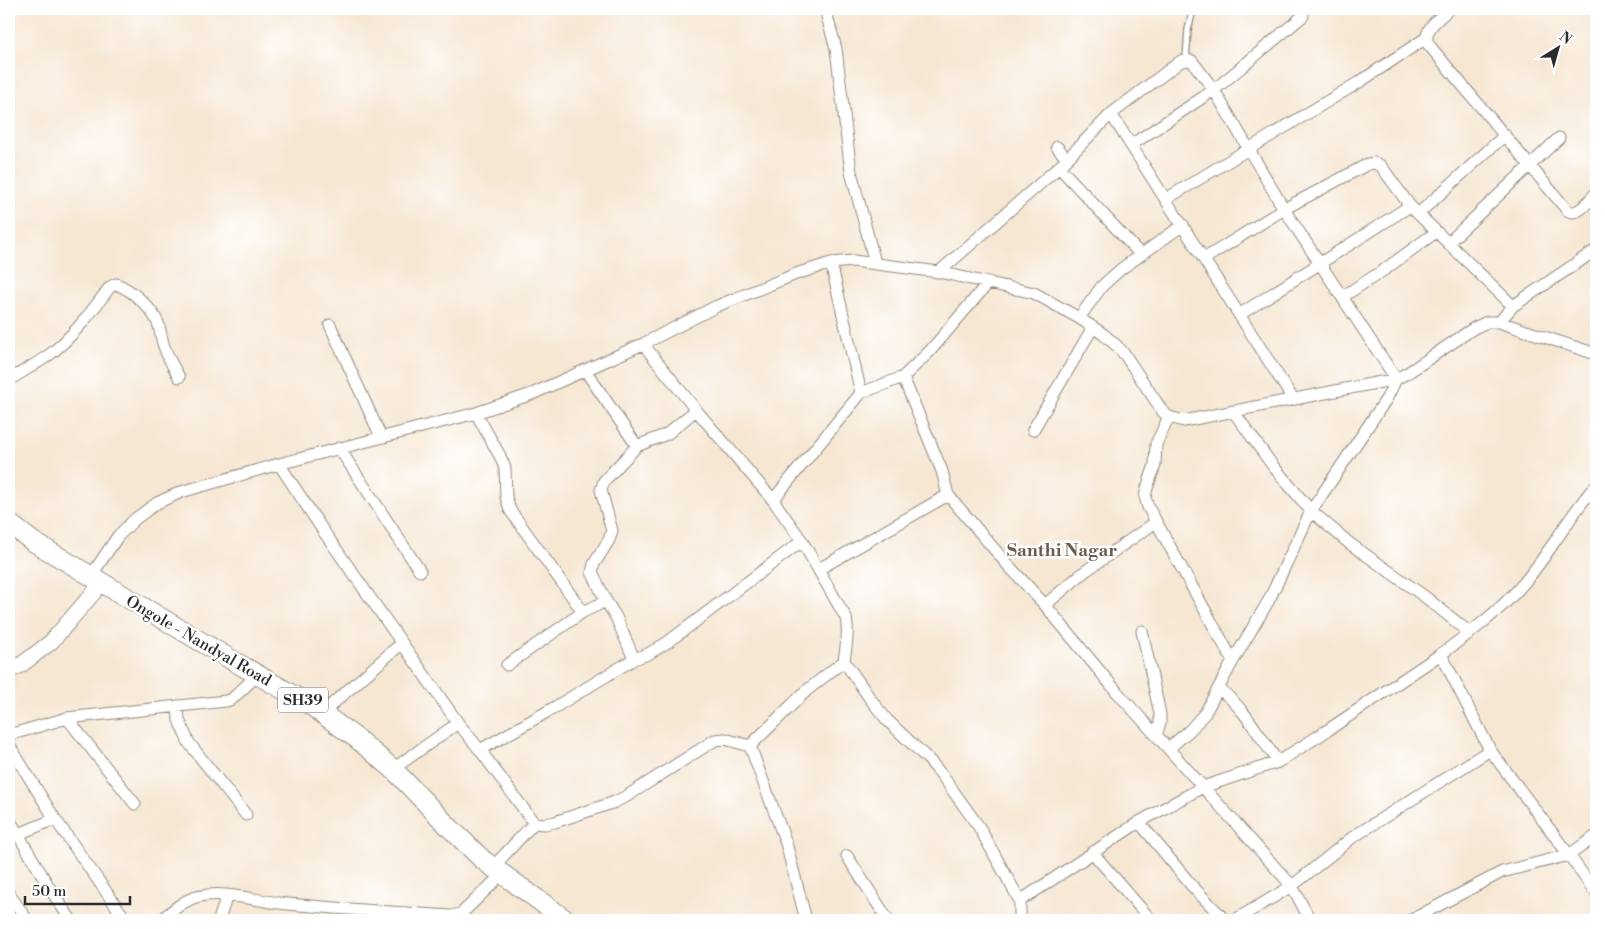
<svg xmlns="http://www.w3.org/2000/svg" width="1605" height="929" viewBox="0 0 1605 929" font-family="'Libre Bodoni',serif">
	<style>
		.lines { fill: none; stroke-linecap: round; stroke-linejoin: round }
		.service-casing { stroke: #90897f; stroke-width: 8 }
		.minor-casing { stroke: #90897f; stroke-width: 13 }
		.tertiary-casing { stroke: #90897f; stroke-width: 17 }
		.primary-casing { stroke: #90897f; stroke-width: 21 }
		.service { stroke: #fff; stroke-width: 5.5 }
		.minor { stroke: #fff; stroke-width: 11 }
		.tertiary { stroke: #fff; stroke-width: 15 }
		.primary { stroke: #fff; stroke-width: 19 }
		.labels { text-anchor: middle; stroke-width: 5; stroke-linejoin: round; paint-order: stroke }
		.shield { fill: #fff; stroke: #6b6b6b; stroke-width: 1 }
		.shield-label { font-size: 15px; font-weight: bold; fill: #2b2b2b }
		.street-label { font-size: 16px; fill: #2b2b2b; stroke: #fff }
		.neighbourhood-label { font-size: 18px; font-weight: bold; fill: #6a5c4d; stroke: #fff }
	</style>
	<rect width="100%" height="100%" fill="#fff"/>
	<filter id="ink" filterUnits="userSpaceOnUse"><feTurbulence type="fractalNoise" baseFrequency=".02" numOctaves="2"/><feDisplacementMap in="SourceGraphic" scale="10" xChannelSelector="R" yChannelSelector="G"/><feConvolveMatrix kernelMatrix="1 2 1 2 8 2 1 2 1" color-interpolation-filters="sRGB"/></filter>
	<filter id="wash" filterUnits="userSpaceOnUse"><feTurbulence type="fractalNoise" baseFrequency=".0096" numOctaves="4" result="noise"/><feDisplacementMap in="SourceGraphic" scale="20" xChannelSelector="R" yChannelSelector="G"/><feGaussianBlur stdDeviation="1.12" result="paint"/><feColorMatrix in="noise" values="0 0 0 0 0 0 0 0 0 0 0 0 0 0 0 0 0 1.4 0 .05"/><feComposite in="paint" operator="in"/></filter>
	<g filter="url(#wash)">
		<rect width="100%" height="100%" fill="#f6e7d3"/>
	</g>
	<g filter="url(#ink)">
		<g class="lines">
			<defs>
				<path id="service" d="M 1186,60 L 1188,30 L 1193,9"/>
				<path id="minor" d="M 825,9 L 836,49 L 851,172 L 875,263
					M 1449,9 C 1440,18 1422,29 1428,44 L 1567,210 C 1578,218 1589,200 1596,193
					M 1111,114 L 1293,399
					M 1131,145 L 1214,90 L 1303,16
					M 1057,147 L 1067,159
					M 1059,167 L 1141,255
					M 1166,199 L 1361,81 L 1426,38
					M 1418,214 L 1505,135
					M 1448,243 L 1559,138
					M 1204,259 L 1284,209 L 1368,164 L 1375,163 L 1381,166 L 1410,206 L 1513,306 L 1499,322
					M 939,272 L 1059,167 L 1111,114 L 1181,61 L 1186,60 L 1192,61 L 1214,90 L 1284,209 L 1396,379 L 1387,398 L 1311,511 L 1269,600 L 1233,661 L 1205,713 L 1190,730 L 1169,748
					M 1342,297 L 1384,270 L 1436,232
					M 1513,306 L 1596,250
					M 1239,315 L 1410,206
					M 1079,318 L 1102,286 L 1121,269 L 1183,225
					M 330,325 L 381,437
					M 643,344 L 696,410 L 773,500 L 802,541 L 846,618 C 849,633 846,646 844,661 L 871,700 L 887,720 L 929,760 L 941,774 L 979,827 L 1020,901 L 1020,920
					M 585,370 L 637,446 L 604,481 L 601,490 L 612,531 L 609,540 L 594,564 L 592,572 L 606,601
					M 903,377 L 942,471 L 948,495 L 1007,564 L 1045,605 L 1117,692 L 1203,787 L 1278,762 L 1328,730 L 1441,654 L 1490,750 L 1569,855 L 1502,872 L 1411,920
					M 9,380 C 22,372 36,364 49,355 C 73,337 92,311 110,287 L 116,284 C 131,289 152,308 158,323 C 161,331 161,340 165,349 C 168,358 174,368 179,377
					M 861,393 L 903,377 L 930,351 L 989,282
					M 1233,411 L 1273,466 L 1311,511 L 1349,543 L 1424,596 L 1470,633
					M 476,413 L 500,456 L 505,468 L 506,497 L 510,510 L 583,612 L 606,601 L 616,617 L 634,659
					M 1169,417 L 1156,444 L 1155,465 L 1147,488 L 1145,497 L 1148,507 L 1233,661
					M 1033,430 L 1093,327
					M 637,446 L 667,434 L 696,410
					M 339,448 L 420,571
					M 279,464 L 324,532 L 458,723
					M 773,500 L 861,393 L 831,263
					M 819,569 L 948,495
					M 91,576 L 118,536 L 135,519 L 157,503 L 181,492 L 279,464 L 476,413 L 532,394 L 643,344 L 717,306 L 796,274 L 831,263 L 853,261 L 939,272 L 1034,293 L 1079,318 L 1103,334 L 1117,346 L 1125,355 L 1163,412 L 1169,417 L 1184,421 L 1396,379 L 1409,372 L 1474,328 L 1487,322 L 1499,322 L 1596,354
					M 1045,605 L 1084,572 L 1156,522
					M 1142,631 L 1160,714 L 1160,723 L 1156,735
					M 1441,654 C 1470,633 1500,611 1523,584 C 1550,553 1569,516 1596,485
					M 507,665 L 583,612
					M 1219,689 C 1244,707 1260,737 1278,762
					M 178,706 L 179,720 L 189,743 L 246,815
					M 322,713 L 402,643
					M 67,718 L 135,804
					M 9,735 L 67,718 L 226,701 L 232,699 L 251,681
					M 9,745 L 55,819 L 126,920
					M 480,750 L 552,709 L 634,659 L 648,654 L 668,642 L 802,541
					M 393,769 L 458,723 L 480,750 L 534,823 L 545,824 L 555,822 L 615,802 L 627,796 L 715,740 L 725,739 L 750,746
					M 9,819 L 52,892 L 71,920
					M 1139,822 L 1192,886 L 1225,920
					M 1596,836 L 1569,855 L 1596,893
					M 9,838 L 55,819
					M 1092,852 L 1151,920
					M 847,856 L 888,920
					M 493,867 L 534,823
					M 9,894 L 27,920
					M 1020,901 L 1139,822 L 1203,787 L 1292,886 L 1310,920
					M 161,920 C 171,912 182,901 196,897 C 223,890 252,900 279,903 C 336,909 394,912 451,916 L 461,914 L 494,882
					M 219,920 L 227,895
					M 806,920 L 786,843 L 750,746 L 806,691 L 844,661
					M 1235,920 L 1292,886 L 1353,837 L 1490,750"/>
				<path id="tertiary" d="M 9,671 L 21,665 L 51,642 L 95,591"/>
				<path id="primary" d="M 9,523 L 32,541 L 91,576 L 225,656 L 312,706 L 356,738 L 393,769 L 448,826 L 483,860 L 566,920"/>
			</defs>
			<!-- service casing -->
			<use href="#service" class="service-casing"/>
			<!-- minor casing -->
			<use href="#minor" class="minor-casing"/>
			<!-- tertiary casing -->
			<use href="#tertiary" class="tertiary-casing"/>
			<!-- primary casing -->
			<use href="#primary" class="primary-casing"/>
			<!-- service -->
			<use href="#service" class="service"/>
			<!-- minor -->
			<use href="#minor" class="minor"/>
			<!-- tertiary -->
			<use href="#tertiary" class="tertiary"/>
			<!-- primary -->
			<use href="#primary" class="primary"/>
		</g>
	</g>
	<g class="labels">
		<!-- shield labels -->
		<rect class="shield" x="278" y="687.5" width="50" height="25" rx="4"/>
		<g class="shield-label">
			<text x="303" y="705">SH39</text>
		</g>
		<!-- street labels -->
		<g class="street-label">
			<text transform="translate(199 640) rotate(30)" y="6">Ongole - Nandyal Road</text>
		</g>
		<!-- neighbourhood labels -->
		<g class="neighbourhood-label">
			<text x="1062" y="556">Santhi Nagar</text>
		</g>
	</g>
	<!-- margin -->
	<rect width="1605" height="929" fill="none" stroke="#fff" stroke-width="30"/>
	<!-- north arrow -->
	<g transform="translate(1558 48) rotate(37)" stroke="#ffffff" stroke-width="4" paint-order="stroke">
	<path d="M0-4L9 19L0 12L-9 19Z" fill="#2b2b2b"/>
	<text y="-8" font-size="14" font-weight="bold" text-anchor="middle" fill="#2b2b2b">N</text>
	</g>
	<!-- scale -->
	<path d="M25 896v8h105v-8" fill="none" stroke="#2b2b2b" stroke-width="2.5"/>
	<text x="32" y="896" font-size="15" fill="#2b2b2b" stroke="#ffffff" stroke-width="4" paint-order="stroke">50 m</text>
</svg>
